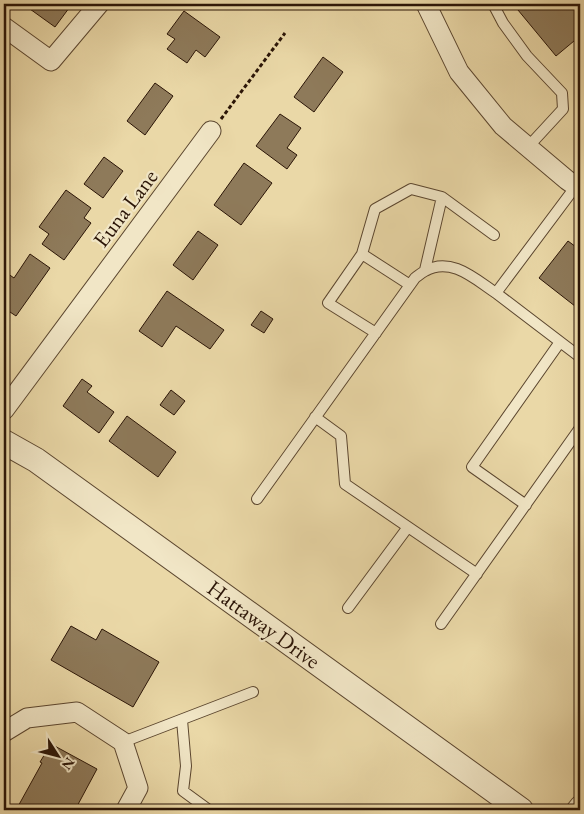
<svg xmlns="http://www.w3.org/2000/svg" width="584" height="814" viewBox="0 0 584 814" font-family="'EB Garamond',serif">
	<style>
		.building { fill: #8e7a5a; stroke: #2b1507 }
		.lines { fill: none; stroke-linecap: round; stroke-linejoin: round }
		.service-casing { stroke: #5b462f; stroke-width: 12 }
		.minor-casing { stroke: #5b462f; stroke-width: 21 }
		.tertiary-casing { stroke: #5b462f; stroke-width: 26 }
		.path { stroke: #2b1507; stroke-width: 3; stroke-dasharray: 4 2.5; stroke-linecap: butt }
		.service { stroke: #f1e6c6; stroke-width: 10 }
		.minor { stroke: #f1e6c6; stroke-width: 19 }
		.tertiary { stroke: #f1e6c6; stroke-width: 24 }
		.labels { text-anchor: middle; stroke-width: 4.5; stroke-linejoin: round; paint-order: stroke }
		.street-label { font-size: 22px; fill: #2b1507; stroke: #f1e6c6 }
	</style>
	<rect width="100%" height="100%" fill="#ead8a7"/>
	<filter id="stains"><feTurbulence type="fractalNoise" baseFrequency=".004" numOctaves="4"/><feColorMatrix values="0 0 0 0 .2 0 0 0 0 .09 0 0 0 0 .02 0 0 0 .5 -.17"/></filter>
	<radialGradient id="worn" r=".72"><stop offset=".6" stop-color="#630" stop-opacity="0"/><stop offset="1" stop-color="#630" stop-opacity=".3"/></radialGradient>
	<!-- building -->
	<path class="building" d="M 23,4 L 72,4 L 55,27 Z
		M 513,4 L 580,4 L 580,36 L 556,56 Z
		M 184,11 L 220,37 L 205,57 L 196,50 L 187,63 L 167,49 L 175,39 L 167,34 Z
		M 323,57 L 343,72 L 314,112 L 294,97 Z
		M 155,83 L 173,96 L 145,135 L 127,121 Z
		M 280,114 L 301,128 L 287,148 L 297,155 L 287,169 L 256,146 Z
		M 104,157 L 123,171 L 103,198 L 84,184 Z
		M 244,163 L 272,183 L 241,225 L 214,205 Z
		M 66,190 L 91,208 L 84,218 L 91,223 L 64,260 L 42,244 L 49,234 L 39,227 Z
		M 198,231 L 218,245 L 193,280 L 173,265 Z
		M 568,241 L 580,250 L 580,310 L 539,278 Z
		M 30,254 L 50,268 L 16,316 L 4,308 L 4,271 L 14,278 Z
		M 167,291 L 224,330 L 210,349 L 176,326 L 162,347 L 139,331 Z
		M 261,311 L 273,319 L 264,333 L 251,325 Z
		M 82,379 L 92,386 L 87,392 L 114,412 L 99,433 L 63,406 Z
		M 171,390 L 185,401 L 174,415 L 160,405 Z
		M 127,416 L 176,452 L 158,477 L 109,441 Z
		M 71,626 L 96,640 L 102,629 L 159,662 L 133,707 L 51,660 Z
		M 51,744 L 97,769 L 75,810 L 16,810 L 42,763 L 40,762 Z"/>
	<g class="lines">
		<defs>
			<path id="service" d="M 493,4 L 503,23 L 527,56 L 562,93 L 563,109 L 528,147
				M 576,186 L 496,293 L 580,357
				M 362,254 L 375,209 L 411,189 L 442,197
				M 425,270 L 442,197 L 494,235
				M 376,333 L 328,303 L 362,254 L 410,285
				M 315,417 L 341,436 L 345,484 L 477,574
				M 257,499 L 415,278 C 418,276 421,273 425,271 C 451,256 475,279 496,293
				M 526,505 L 472,467 L 560,342
				M 348,608 L 408,527
				M 441,624 L 580,428
				M 182,720 L 186,766 L 183,791 L 209,810
				M 123,742 L 253,692"/>
			<path id="minor" d="M 426,4 L 459,72 L 503,126 L 567,180 L 580,189
				M 4,27 L 51,61 L 99,4
				M 4,410 L 211,131
				M 4,732 L 27,718 L 77,712 L 123,742 L 138,788 L 126,810
				M 576,810 L 580,805"/>
			<path id="tertiary" d="M 4,442 L 36,460 L 521,810"/>
		</defs>
		<!-- service casing -->
		<use href="#service" class="service-casing"/>
		<!-- minor casing -->
		<use href="#minor" class="minor-casing"/>
		<!-- tertiary casing -->
		<use href="#tertiary" class="tertiary-casing"/>
		<!-- path -->
		<path class="path" d="M 221,119 L 285,33"/>
		<!-- service -->
		<use href="#service" class="service"/>
		<!-- minor -->
		<use href="#minor" class="minor"/>
		<!-- tertiary -->
		<use href="#tertiary" class="tertiary"/>
	</g>
	<g class="labels">
		<!-- street labels -->
		<g class="street-label">
			<text transform="translate(125 208) rotate(-53)" y="8">Euna Lane</text>
			<text transform="translate(264 624) rotate(36)" y="8">Hattaway Drive</text>
		</g>
	</g>
	<!-- margin -->
	<rect width="584" height="814" fill="none" stroke="#ead8a7" stroke-width="20"/>
	<rect x="5" y="5" width="574" height="804" fill="none" stroke="#2b1507" stroke-width="2.5"/>
	<rect x="10" y="10" width="564" height="794" fill="none" stroke="#2b1507"/>
	<!-- north arrow -->
	<g transform="translate(58 756) rotate(126)" stroke="#f1e6c6" stroke-width="4" paint-order="stroke">
	<path d="M0-4L9 19L0 12L-9 19Z" fill="#2b1507"/>
	<text y="-8" font-size="14" font-weight="bold" text-anchor="middle" fill="#2b1507">N</text>
	</g>
	<rect width="100%" height="100%" filter="url(#stains)"/>
	<rect width="100%" height="100%" fill="url(#worn)"/>
</svg>
